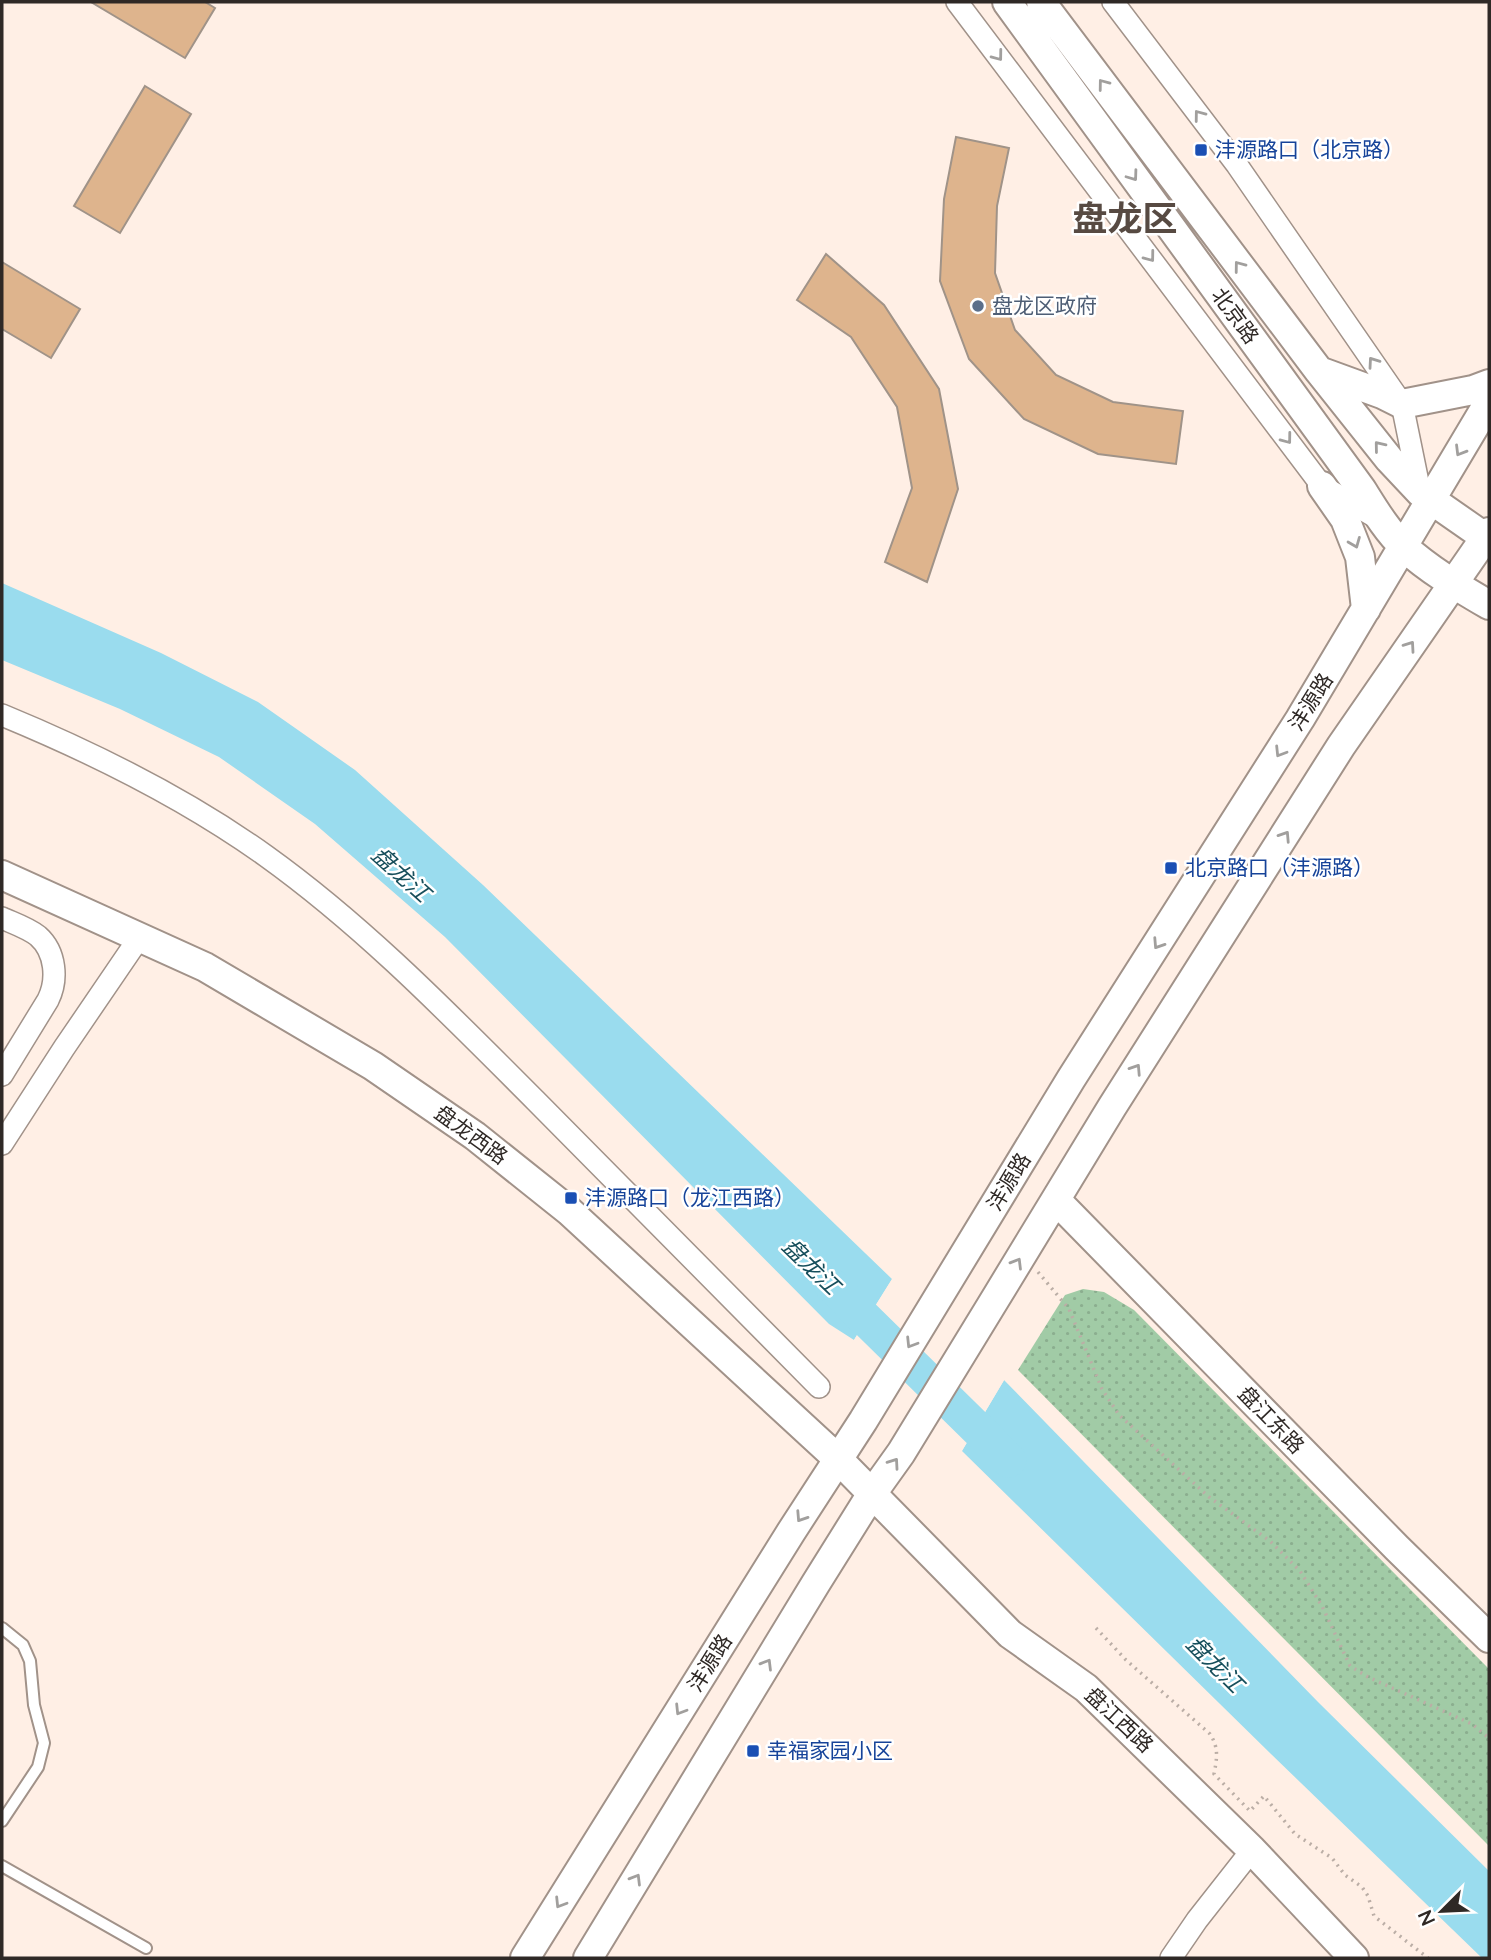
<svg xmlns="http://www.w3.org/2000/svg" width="1491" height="1960" viewBox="0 0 1491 1960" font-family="Lato,'Noto Sans SC',sans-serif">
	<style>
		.park { fill: url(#park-dots) }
		.water { fill: #9adcee }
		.pier { fill: #ffefe5 }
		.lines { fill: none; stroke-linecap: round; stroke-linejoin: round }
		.river { stroke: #9adcee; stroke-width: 35 }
		.building { fill: #deb48d; stroke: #a09388; stroke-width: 2 }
		.lane-casing { stroke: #a19289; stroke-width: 14 }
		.street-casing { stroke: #a19289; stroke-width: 24 }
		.secondary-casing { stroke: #a19289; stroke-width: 32 }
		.path { stroke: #bbaea6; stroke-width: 3.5; stroke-dasharray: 2 5; stroke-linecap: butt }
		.lane { stroke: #fff; stroke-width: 10 }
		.street { stroke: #fff; stroke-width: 21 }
		.secondary { stroke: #fff; stroke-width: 28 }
		.oneway { stroke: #a19f9d }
		.transit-dot { fill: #1a4fb4; stroke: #fff; stroke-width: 2.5 }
		.service-dot { fill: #5c6f8a; stroke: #fff; stroke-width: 2.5 }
		.labels { text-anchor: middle; stroke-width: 5; stroke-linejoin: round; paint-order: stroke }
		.transit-label { font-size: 21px; fill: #164399; stroke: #fff; text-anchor: start }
		.service-label { font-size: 21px; fill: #4e5e75; stroke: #fff; text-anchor: start }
		.street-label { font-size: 21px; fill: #2f2926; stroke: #fff }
		.water-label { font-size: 23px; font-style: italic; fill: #174f5c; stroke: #fff }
		.town-label { font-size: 35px; font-weight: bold; fill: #574a42; stroke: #fff }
	</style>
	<defs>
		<pattern id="park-dots" width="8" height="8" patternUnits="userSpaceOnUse" patternTransform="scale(1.75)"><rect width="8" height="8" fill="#a1cba6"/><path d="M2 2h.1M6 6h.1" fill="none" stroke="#8bae8f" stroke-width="1.8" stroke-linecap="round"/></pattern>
	</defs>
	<rect width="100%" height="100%" fill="#ffefe5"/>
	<!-- park -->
	<path class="park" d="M 1083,1289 L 1104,1292 L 1134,1310 L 1489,1669 L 1489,1846 L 1018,1370 L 1065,1295 Z"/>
	<!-- water -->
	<path class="water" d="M 2,583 L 161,653 L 258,702 L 355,770 L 483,885 L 892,1279 L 854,1340 L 829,1324 L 445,937 L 315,824 L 219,757 L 120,709 L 2,660 Z
		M 1004,1380 L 1318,1702 L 1489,1871 L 1489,1958 L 1482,1958 L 1271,1754 L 962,1451 Z"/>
	<!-- pier -->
	<path class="pier" d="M 894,1276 L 895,1280 L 857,1341 L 852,1343 Z
		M 1003,1376 L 1006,1377 L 960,1454 L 959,1449 Z"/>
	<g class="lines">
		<!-- river -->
		<path class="river" d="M 832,1286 L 1009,1460"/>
	</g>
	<!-- building -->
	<path class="building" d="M 91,2 L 205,2 L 215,8 L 185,58 Z
		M 145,86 L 191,114 L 120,233 L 74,206 Z
		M 956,137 L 1009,148 L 997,206 L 995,273 L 1015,330 L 1056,375 L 1113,402 L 1183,411 L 1176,464 L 1098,454 L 1024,419 L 969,359 L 940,281 L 944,199 Z
		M 826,254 L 884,305 L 939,389 L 958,489 L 927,582 L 885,562 L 912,488 L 897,407 L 851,337 L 797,300 Z
		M 2,262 L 80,309 L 51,358 L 2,329 Z"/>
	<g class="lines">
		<defs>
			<path id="lane" d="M 2,1628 L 23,1645 L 30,1661 L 34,1705 L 44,1743 L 38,1767 L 2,1821
				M 2,1866 L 146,1948"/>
			<path id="street" d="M 957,2 L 1322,486 L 1377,518
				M 1113,2 L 1237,165 L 1402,404 L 1420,492
				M 2,715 C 94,753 185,798 266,856 C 365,927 450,1015 536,1101 C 630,1196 724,1291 819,1387
				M 2,918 C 13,923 28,928 38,936 C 56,952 58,980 48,1000 L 2,1075
				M 2,1144 L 64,1048 L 139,938
				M 1171,1958 L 1197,1920 L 1252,1850"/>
			<path id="secondary" d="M 1007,2 L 1362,490 C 1374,509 1387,531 1404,547 C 1429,570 1460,588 1489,605
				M 1041,2 L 1319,371 L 1389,459 L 1420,492 L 1489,540
				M 1319,371 L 1382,394 L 1402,404 L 1473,390 L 1489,384
				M 1322,486 L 1345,519 L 1360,557 L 1366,609
				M 2,875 L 205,967 L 373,1066 L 475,1136 L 569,1211 L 838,1459 L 1010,1634 L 1086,1688 L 1252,1850 L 1354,1958
				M 1056,1200 L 1397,1548 L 1489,1638
				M 525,1958 L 791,1532 L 863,1421 L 1071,1079 L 1300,719 L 1489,402
				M 588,1958 L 816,1583 L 871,1495 L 901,1453 L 997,1296 L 1112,1107 L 1341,746 L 1489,532"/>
		</defs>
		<!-- lane casing -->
		<use href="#lane" class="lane-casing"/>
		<!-- street casing -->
		<use href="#street" class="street-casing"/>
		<!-- secondary casing -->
		<use href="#secondary" class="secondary-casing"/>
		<!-- path -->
		<path class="path" d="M 1038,1272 L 1069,1309 L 1102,1389 L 1119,1415 L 1209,1497 L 1270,1541 L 1300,1571 L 1322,1606 L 1350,1666 L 1368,1677 L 1472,1724 L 1489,1738
			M 1096,1628 L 1126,1660 L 1210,1734 C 1219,1748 1217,1758 1214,1774 L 1250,1811 L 1264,1796 L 1295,1834 L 1332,1858 L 1345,1875 L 1362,1887 L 1368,1896 L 1374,1916 L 1428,1958"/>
		<!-- lane -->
		<use href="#lane" class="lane"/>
		<!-- street -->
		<use href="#street" class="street"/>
		<!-- secondary -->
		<use href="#secondary" class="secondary"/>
	</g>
	<!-- one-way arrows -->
	<defs><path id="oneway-chevron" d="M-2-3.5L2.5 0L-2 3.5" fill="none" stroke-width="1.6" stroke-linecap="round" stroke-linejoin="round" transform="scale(1.75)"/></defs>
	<g class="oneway">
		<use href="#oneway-chevron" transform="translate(998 56) rotate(53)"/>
		<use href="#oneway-chevron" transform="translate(1103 84) rotate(-127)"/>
		<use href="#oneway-chevron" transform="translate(1199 115) rotate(-127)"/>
		<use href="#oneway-chevron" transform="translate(1133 176) rotate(54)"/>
		<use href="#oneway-chevron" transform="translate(1150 257) rotate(53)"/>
		<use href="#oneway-chevron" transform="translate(1239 266) rotate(-127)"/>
		<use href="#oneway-chevron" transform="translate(1373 362) rotate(-125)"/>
		<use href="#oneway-chevron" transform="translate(1287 439) rotate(53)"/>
		<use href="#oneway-chevron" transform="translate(1379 446) rotate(-129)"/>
		<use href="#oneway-chevron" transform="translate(1460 451) rotate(121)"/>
		<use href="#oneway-chevron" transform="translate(1355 543) rotate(68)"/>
		<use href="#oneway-chevron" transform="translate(1410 646) rotate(-55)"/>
		<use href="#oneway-chevron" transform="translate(1280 752) rotate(122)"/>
		<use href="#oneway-chevron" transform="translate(1285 836) rotate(-57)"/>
		<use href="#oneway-chevron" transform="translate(1158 944) rotate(123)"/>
		<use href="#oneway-chevron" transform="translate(1136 1069) rotate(-57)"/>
		<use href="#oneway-chevron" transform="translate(1017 1263) rotate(-59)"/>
		<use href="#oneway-chevron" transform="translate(911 1343) rotate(122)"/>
		<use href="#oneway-chevron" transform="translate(894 1463) rotate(-55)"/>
		<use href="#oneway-chevron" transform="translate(801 1517) rotate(123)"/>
		<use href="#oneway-chevron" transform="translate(767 1664) rotate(-59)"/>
		<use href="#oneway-chevron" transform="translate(680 1710) rotate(122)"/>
		<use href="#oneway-chevron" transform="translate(636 1879) rotate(-59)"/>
		<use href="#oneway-chevron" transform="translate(560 1903) rotate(122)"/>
	</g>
	<!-- markers -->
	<g class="transit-dot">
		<rect x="1194" y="143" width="14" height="14" rx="3.5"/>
		<rect x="1164" y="861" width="14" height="14" rx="3.5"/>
		<rect x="564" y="1191" width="14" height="14" rx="3.5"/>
		<rect x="746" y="1744" width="14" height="14" rx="3.5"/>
	</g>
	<circle class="service-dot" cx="978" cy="306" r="7"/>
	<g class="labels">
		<!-- transit labels -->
		<g class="transit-label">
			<text x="1215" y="157">沣源路口（北京路）</text>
			<text x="1185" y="875">北京路口（沣源路）</text>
			<text x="585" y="1205">沣源路口（龙江西路）</text>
			<text x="767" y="1758">幸福家园小区</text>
		</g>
		<!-- service labels -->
		<g class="service-label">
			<text x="992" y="313">盘龙区政府</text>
		</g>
		<!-- street labels -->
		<g class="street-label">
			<text transform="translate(1235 316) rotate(54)" y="7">北京路</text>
			<text transform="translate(1311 702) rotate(-58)" y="7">沣源路</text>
			<text transform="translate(471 1135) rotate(36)" y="7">盘龙西路</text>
			<text transform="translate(1009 1182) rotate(-59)" y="7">沣源路</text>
			<text transform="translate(1271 1420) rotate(46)" y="7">盘江东路</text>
			<text transform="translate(710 1663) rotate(-58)" y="7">沣源路</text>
			<text transform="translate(1119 1720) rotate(43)" y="7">盘江西路</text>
		</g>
		<!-- water labels -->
		<g class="water-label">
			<text transform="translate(401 874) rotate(42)" y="8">盘龙江</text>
			<text transform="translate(811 1266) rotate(44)" y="8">盘龙江</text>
			<text transform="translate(1215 1664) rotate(45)" y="8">盘龙江</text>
		</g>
		<!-- town labels -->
		<g class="town-label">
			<text x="1125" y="231">盘龙区</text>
		</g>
	</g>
	<!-- border -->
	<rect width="1491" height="1960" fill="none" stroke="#2f2926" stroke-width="7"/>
	<!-- north arrow -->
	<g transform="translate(1442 1911) rotate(246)" stroke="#ffffff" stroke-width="5" paint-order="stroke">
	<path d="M0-5L12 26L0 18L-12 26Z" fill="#2f2926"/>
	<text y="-10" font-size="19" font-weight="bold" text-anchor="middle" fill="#2f2926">N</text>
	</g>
</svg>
